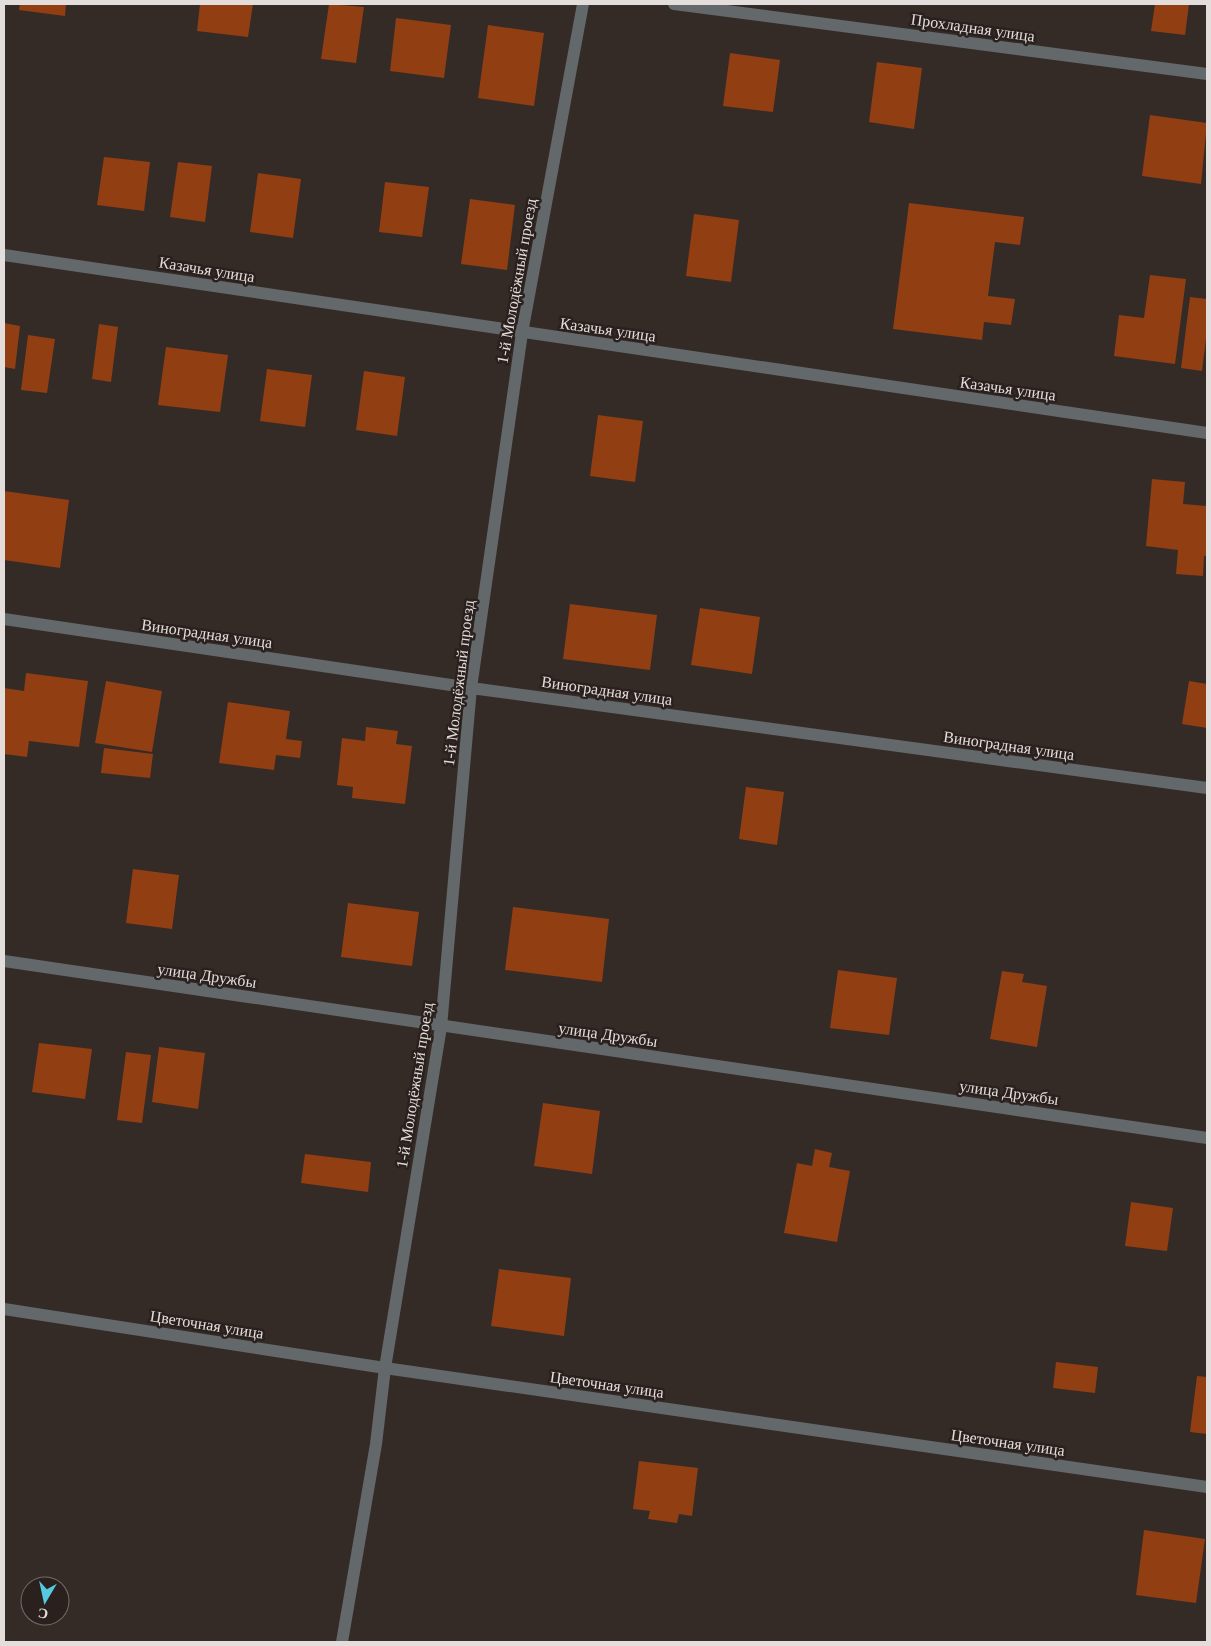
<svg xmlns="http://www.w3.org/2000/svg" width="1211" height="1646" viewBox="0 0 1211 1646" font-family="Georgia,serif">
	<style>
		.building { fill: #913e13 }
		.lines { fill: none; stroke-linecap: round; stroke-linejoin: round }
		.lane { stroke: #63686a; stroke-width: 12 }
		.street { stroke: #63686a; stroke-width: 12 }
		.labels { text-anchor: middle; stroke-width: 5; stroke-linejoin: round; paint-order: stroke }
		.street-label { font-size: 16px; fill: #e3dddb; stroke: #2a211e }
	</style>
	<rect width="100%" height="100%" fill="#342b27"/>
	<!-- building -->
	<path class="building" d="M 20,4 L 66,4 L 65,16 L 19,10 Z
		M 200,4 L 253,4 L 248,37 L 197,31 Z
		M 329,4 L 364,7 L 356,63 L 321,59 Z
		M 1155,4 L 1189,4 L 1185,35 L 1151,31 Z
		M 396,18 L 451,25 L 444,78 L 390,71 Z
		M 488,25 L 544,33 L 534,106 L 478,98 Z
		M 730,53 L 780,60 L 773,112 L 723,106 Z
		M 877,62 L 922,68 L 914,129 L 869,122 Z
		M 1150,115 L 1207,123 L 1201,184 L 1142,176 Z
		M 104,157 L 150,162 L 144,211 L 97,205 Z
		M 178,162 L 212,166 L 205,222 L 170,217 Z
		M 258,173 L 301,179 L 293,238 L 250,232 Z
		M 385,182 L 429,187 L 422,237 L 379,232 Z
		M 470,199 L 515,205 L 507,270 L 461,264 Z
		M 909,203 L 1024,217 L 1020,245 L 995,242 L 988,296 L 1015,299 L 1011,325 L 984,322 L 982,340 L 893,329 Z
		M 694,214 L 739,220 L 731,282 L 686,276 Z
		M 1150,275 L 1186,279 L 1175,364 L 1114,356 L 1119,315 L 1144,318 Z
		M 1190,297 L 1207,299 L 1207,331 L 1202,371 L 1181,368 Z
		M 4,323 L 20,326 L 15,369 L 4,367 Z
		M 99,324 L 118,327 L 111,382 L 92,379 Z
		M 28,335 L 55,339 L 47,393 L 21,390 Z
		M 166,347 L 228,355 L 220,412 L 158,405 Z
		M 267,369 L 312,375 L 305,427 L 260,421 Z
		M 364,371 L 405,377 L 397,436 L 356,430 Z
		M 598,415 L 643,421 L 635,482 L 590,476 Z
		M 1152,479 L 1185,482 L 1183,504 L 1207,506 L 1207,556 L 1204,556 L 1203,576 L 1176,574 L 1178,550 L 1146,546 Z
		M 4,491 L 69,500 L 60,568 L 4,560 Z
		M 570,604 L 657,615 L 650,670 L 563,659 Z
		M 700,608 L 760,617 L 752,674 L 691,665 Z
		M 26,673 L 88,681 L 79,747 L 29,741 L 27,757 L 4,754 L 4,688 L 24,691 Z
		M 106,681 L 162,691 L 152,752 L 95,743 Z
		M 1189,681 L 1207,684 L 1207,728 L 1182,724 Z
		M 228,702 L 290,711 L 286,739 L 302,741 L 300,758 L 276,755 L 274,770 L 219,763 Z
		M 366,727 L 398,731 L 396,744 L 412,746 L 405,804 L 352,798 L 353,787 L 337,785 L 342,738 L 365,741 Z
		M 104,748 L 153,754 L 150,778 L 101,773 Z
		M 746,787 L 784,792 L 777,845 L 739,839 Z
		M 133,869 L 179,875 L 172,929 L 126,923 Z
		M 348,903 L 419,912 L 412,966 L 341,957 Z
		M 513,907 L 609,919 L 602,982 L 505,970 Z
		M 838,970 L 897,978 L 889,1035 L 830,1028 Z
		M 1002,971 L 1024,974 L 1022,982 L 1047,986 L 1037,1047 L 990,1039 Z
		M 39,1043 L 92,1049 L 85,1099 L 32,1092 Z
		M 159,1047 L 205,1053 L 198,1109 L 152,1102 Z
		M 126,1052 L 151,1055 L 142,1123 L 117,1120 Z
		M 543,1103 L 600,1111 L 592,1174 L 534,1166 Z
		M 815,1149 L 832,1153 L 829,1167 L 850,1171 L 837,1242 L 784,1233 L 797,1163 L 812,1166 Z
		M 305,1154 L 371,1162 L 368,1192 L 301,1183 Z
		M 1131,1202 L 1173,1208 L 1167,1251 L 1125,1246 Z
		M 499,1269 L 571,1278 L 564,1336 L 491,1326 Z
		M 1056,1362 L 1098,1367 L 1095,1393 L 1053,1388 Z
		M 1197,1376 L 1207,1377 L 1207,1434 L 1190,1432 Z
		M 639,1461 L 698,1468 L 692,1516 L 679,1514 L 677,1523 L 648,1519 L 650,1511 L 633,1509 Z
		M 1144,1530 L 1205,1539 L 1196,1603 L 1136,1595 Z"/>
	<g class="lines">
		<!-- lane -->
		<path class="lane" d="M 342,1642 L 376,1444 L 385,1368"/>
		<!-- street -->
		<path class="street" d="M 674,4 L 1207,74
			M 4,255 L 1207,433
			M 4,619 L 471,688 L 1207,788
			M 4,961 L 1207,1138
			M 4,1309 L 385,1368 L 1207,1487
			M 385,1368 L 441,1027 L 471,688 L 522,333 L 583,4"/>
	</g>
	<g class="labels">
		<!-- street labels -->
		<g class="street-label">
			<text transform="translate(973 27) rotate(8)" y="6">Прохладная улица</text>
			<text transform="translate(207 269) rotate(9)" y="6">Казачья улица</text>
			<text transform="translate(516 281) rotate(-80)" y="6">1-й Молодёжный проезд</text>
			<text transform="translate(608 329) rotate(8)" y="6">Казачья улица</text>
			<text transform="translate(1008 388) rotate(8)" y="6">Казачья улица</text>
			<text transform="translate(207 633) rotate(8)" y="6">Виноградная улица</text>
			<text transform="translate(458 683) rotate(-83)" y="6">1-й Молодёжный проезд</text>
			<text transform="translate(607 690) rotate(8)" y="6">Виноградная улица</text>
			<text transform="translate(1009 745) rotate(8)" y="6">Виноградная улица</text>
			<text transform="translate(207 975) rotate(8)" y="6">улица Дружбы</text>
			<text transform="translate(608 1034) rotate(8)" y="6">улица Дружбы</text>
			<text transform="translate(414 1085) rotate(-81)" y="6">1-й Молодёжный проезд</text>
			<text transform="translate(1009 1092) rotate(8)" y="6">улица Дружбы</text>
			<text transform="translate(207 1324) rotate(9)" y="6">Цветочная улица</text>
			<text transform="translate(607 1384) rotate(8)" y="6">Цветочная улица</text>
			<text transform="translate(1008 1442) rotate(8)" y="6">Цветочная улица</text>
		</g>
	</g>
	<!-- border -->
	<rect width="1211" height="1646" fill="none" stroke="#e3dddb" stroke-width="10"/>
	<!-- north arrow -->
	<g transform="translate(45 1601) rotate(189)"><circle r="24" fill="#2a211e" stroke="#746c6a"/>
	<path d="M0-4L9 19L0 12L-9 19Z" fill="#56c9e1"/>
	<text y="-8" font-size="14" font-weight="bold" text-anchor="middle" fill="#e3dddb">С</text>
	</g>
</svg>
